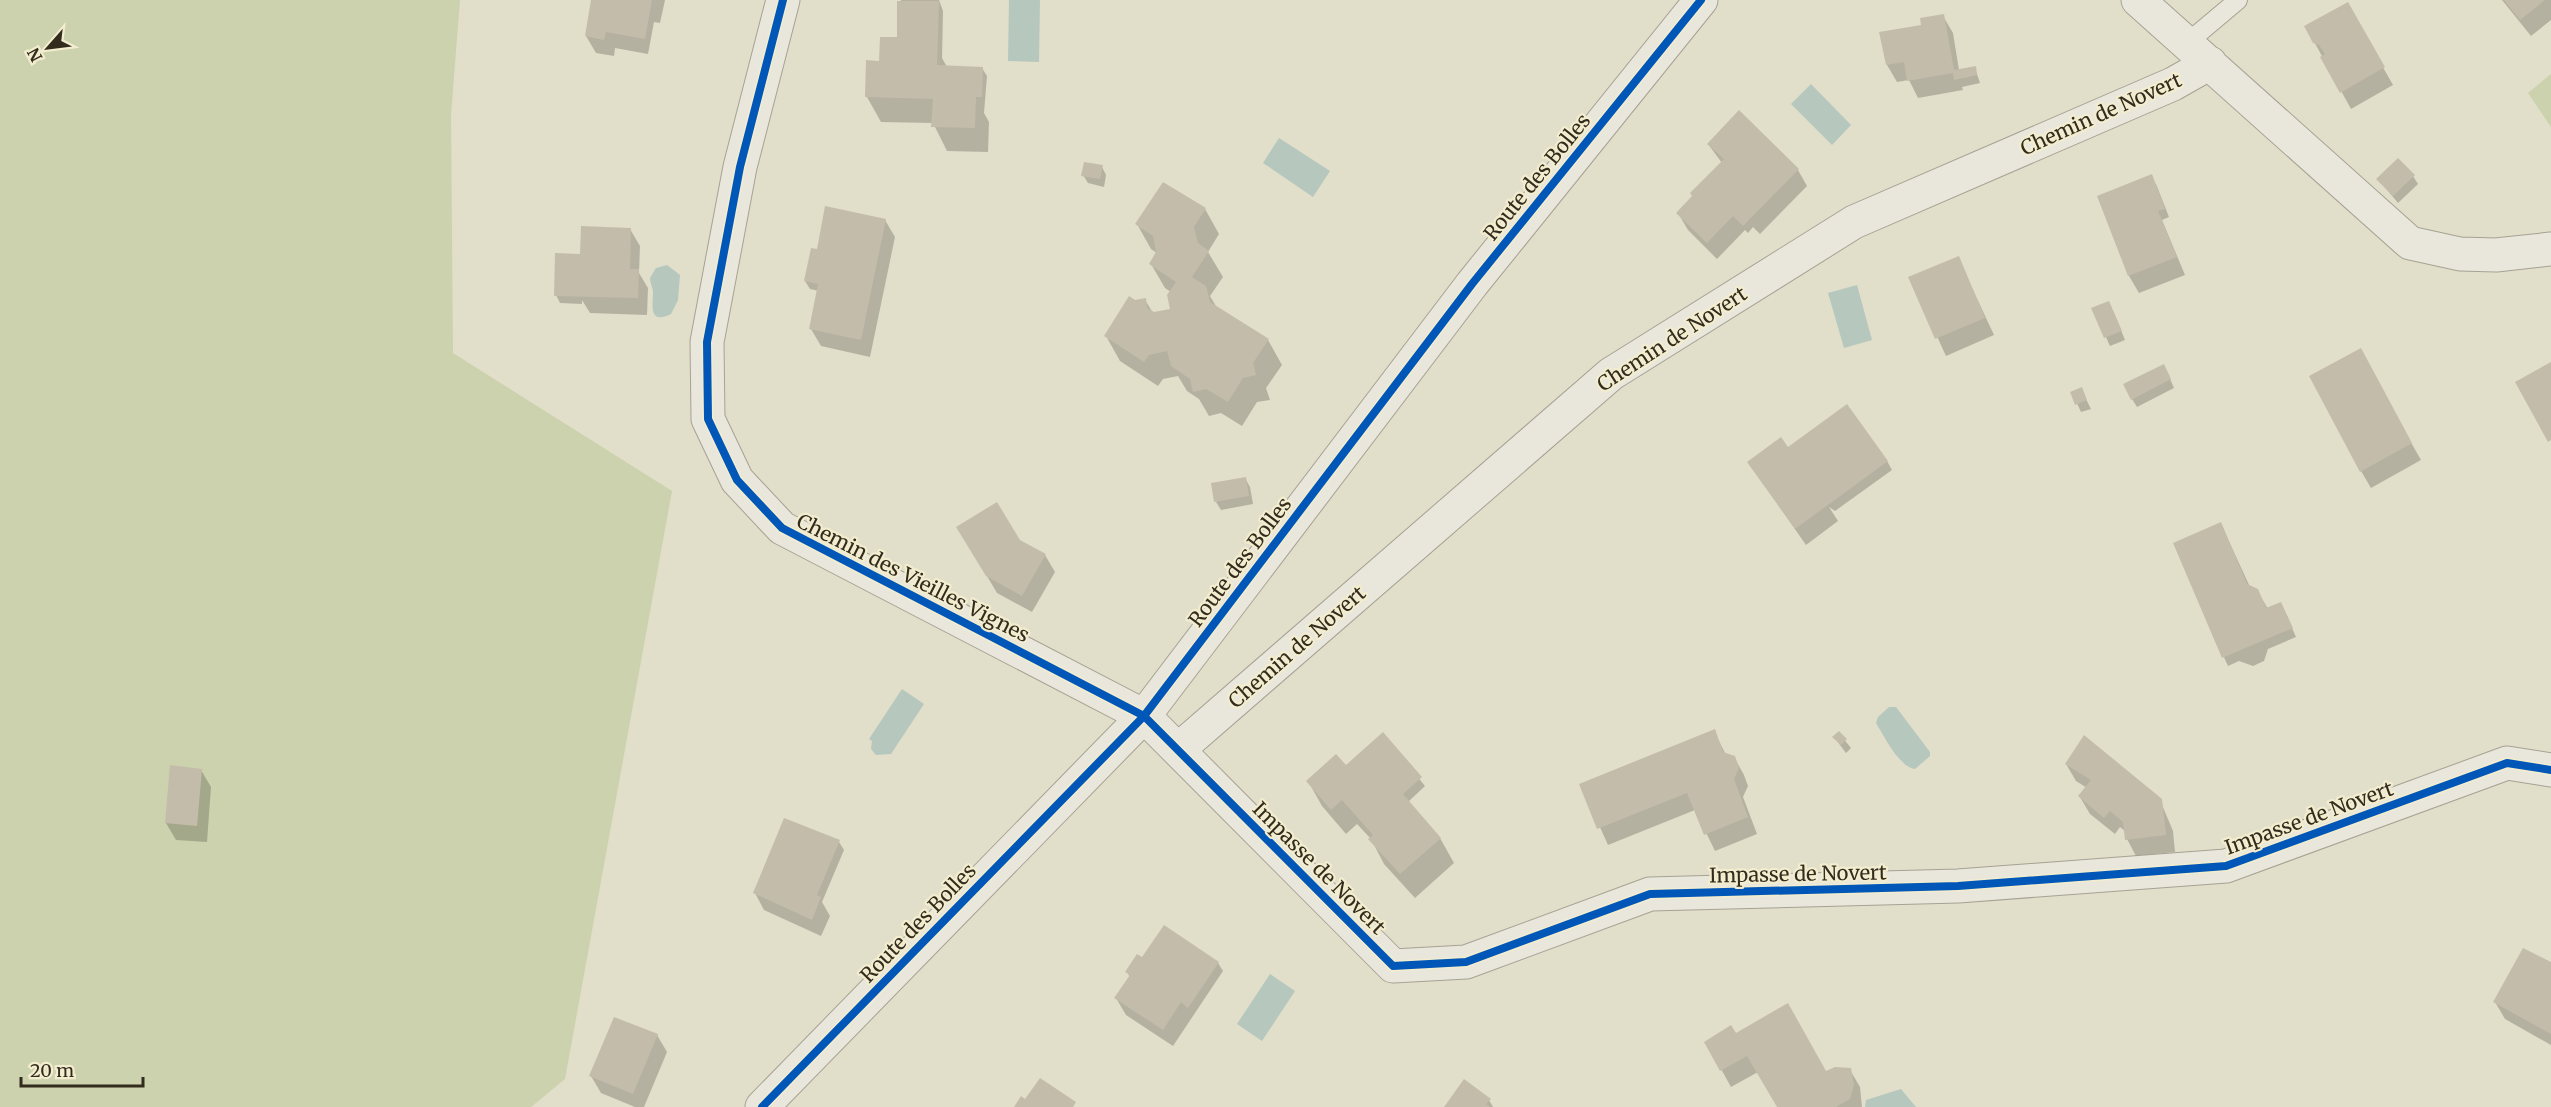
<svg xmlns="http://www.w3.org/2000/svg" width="2551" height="1107" viewBox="0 0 2551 1107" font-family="Merriweather,serif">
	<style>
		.green { fill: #ccd2ad }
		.water { fill: #b6c7be }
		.shadow { fill: #0003 }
		.building { fill: #c4bcab }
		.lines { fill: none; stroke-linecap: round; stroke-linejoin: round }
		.service-casing { stroke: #a6a294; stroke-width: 20 }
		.minor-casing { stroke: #a6a294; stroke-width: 35 }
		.service { stroke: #e9e7db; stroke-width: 18 }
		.minor { stroke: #e9e7db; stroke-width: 33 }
		.cycleway-casing { stroke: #f3edcf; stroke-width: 11 }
		.cycleway { stroke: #0057b8; stroke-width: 8 }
		.labels { text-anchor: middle; stroke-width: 4.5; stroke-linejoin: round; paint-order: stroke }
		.street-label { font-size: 20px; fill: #332b1d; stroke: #f3edcf }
	</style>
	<rect width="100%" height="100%" fill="#e1deca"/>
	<!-- green -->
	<path class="green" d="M 0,0 L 460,0 L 451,115 L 453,353 L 672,491 L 565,1079 L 531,1107 L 0,1107 Z
		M 2551,74 L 2551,127 L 2528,93 Z"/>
	<!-- water -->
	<path class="water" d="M 1009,0 L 1040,0 L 1039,62 L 1008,61 Z
		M 1811,84 L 1851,125 L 1832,145 L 1791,104 Z
		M 1279,138 L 1330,171 L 1313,197 L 1263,163 Z
		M 667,265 L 680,275 L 678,300 L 671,314 C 648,325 653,305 653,293 C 653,287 650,283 650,278 L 656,268 Z
		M 1857,285 L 1872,340 L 1844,348 L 1828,293 Z
		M 902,689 L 924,704 L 891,754 L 876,755 L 871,749 L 872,741 L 869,739 Z
		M 1889,707 L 1896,707 L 1930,752 L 1930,756 L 1915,769 C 1899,767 1884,736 1876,723 L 1878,717 Z
		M 1270,974 L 1295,991 L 1262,1041 L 1237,1024 Z
		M 1901,1089 L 1916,1107 L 1865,1107 L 1866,1100 Z"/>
	<!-- shadow -->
	<path class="shadow" d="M 593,0 L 665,0 L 660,23 L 654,22 L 648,54 L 615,48 L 614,56 L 596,53 L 586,36 Z
		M 901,0 L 939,0 L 943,11 L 942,58 L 947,67 L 982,68 L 987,76 L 984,113 L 989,122 L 988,152 L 947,151 L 933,123 L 881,122 L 867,97 L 881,62 L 899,43 Z
		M 2502,0 L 2551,0 L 2551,20 L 2531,36 Z
		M 2347,4 L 2393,85 L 2351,109 L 2306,27 Z
		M 1943,16 L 1953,33 L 1959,70 L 1975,68 L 1980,83 L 1962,87 L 1963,90 L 1918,98 L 1909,80 L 1897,82 L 1887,65 Z
		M 1708,144 L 1798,170 L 1807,186 L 1760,234 L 1753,227 L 1748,233 L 1745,230 L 1717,259 L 1688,230 L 1678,213 L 1722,163 Z
		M 1102,167 L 1106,175 L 1104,187 L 1088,183 L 1083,175 Z
		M 2413,176 L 2418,184 L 2398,203 L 2378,179 Z
		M 2156,184 L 2169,217 L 2162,220 L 2185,275 L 2139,293 L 2129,276 L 2099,197 Z
		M 1205,209 L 1219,234 L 1208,252 L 1223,277 L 1210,296 L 1217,308 L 1268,340 L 1282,365 L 1266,388 L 1270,400 L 1257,402 L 1242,426 L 1221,413 L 1209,416 L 1199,399 L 1187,391 L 1178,376 L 1163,379 L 1158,386 L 1120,361 L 1106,336 L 1135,302 L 1145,300 L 1153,313 L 1172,310 L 1171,292 L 1165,288 L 1151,264 L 1157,253 L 1151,249 L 1137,224 Z
		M 885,220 L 895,237 L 870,357 L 821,346 L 811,329 L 819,291 L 810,289 L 805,281 Z
		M 630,229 L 640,246 L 639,273 L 648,288 L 647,315 L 590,313 L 582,300 L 582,304 L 560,303 L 556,295 L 581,256 Z
		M 1958,258 L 1994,335 L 1946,356 L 1910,278 Z
		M 2093,309 L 2113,311 L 2125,340 L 2110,346 Z
		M 2168,374 L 2174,388 L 2137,407 L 2132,399 Z
		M 2081,389 L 2091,409 L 2081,412 L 2072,393 Z
		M 2397,418 L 2421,460 L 2371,488 L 2361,471 Z
		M 1788,449 L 1887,461 L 1892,470 L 1835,511 L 1829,507 L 1838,521 L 1806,545 L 1749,463 Z
		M 1245,478 L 1250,487 L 1253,504 L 1221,510 L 1216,502 Z
		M 2221,524 L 2250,587 L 2257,590 L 2268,609 L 2285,612 L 2296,637 L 2268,649 L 2264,661 L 2253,666 L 2239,661 L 2228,666 L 2215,638 Z
		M 968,544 L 1045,555 L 1055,572 L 1032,612 L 997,593 Z
		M 1714,731 L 1726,755 L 1734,757 L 1744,775 L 1748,786 L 1743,797 L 1757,834 L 1715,851 L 1695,810 L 1608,845 L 1581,785 Z
		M 1839,733 L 1851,748 L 1846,753 L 1834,737 Z
		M 1383,734 L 1425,786 L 1408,802 L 1440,838 L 1454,863 L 1415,898 L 1384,864 L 1371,839 L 1357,824 L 1346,834 L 1322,806 L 1308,781 L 1346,767 Z
		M 2066,764 L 2160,800 L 2173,831 L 2175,852 L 2136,856 L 2127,839 L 2126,832 L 2120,827 L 2115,834 L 2090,814 L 2080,797 L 2087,788 L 2076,781 Z
		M 201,770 L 211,787 L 207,842 L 176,840 L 166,823 Z
		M 839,842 L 844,850 L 822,902 L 830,916 L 821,936 L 764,910 L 755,893 Z
		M 1142,959 L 1218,963 L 1223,971 L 1173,1046 L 1126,1015 L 1116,998 L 1130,977 L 1127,972 Z
		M 2551,964 L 2551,1045 L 2505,1019 L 2495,1002 Z
		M 657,1035 L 667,1052 L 644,1107 L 635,1107 L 601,1093 L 591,1076 Z
		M 1736,1035 L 1826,1074 L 1850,1070 L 1860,1087 L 1862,1107 L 1778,1107 L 1758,1072 L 1731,1087 L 1706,1042 Z
		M 1489,1100 L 1493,1107 L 1446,1107 Z"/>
	<!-- building -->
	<path class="building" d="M 591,0 L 652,0 L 645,39 L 606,32 L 604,40 L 585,36 Z
		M 2504,0 L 2545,0 L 2520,20 Z
		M 897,1 L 939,1 L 937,65 L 983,67 L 982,97 L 976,97 L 975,128 L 931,127 L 933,99 L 865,97 L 866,60 L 879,61 L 880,37 L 897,37 Z
		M 2348,2 L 2385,67 L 2340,93 L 2320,57 L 2325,54 L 2319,45 L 2313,43 L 2304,26 Z
		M 1944,14 L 1954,70 L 1976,66 L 1977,75 L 1954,80 L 1953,73 L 1907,81 L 1904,62 L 1886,65 L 1879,32 L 1921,25 L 1920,18 Z
		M 1739,110 L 1799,169 L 1743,226 L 1733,216 L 1707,243 L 1676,213 L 1692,196 L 1690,193 L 1724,159 L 1707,144 Z
		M 2398,158 L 2415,175 L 2393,196 L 2376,179 Z
		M 1084,162 L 1103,165 L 1100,179 L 1081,176 Z
		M 2152,174 L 2165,209 L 2158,211 L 2177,257 L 2128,276 L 2097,196 Z
		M 1163,182 L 1206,208 L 1194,227 L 1198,243 L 1209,251 L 1192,277 L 1206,286 L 1210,302 L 1269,339 L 1253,363 L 1256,375 L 1243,378 L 1228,402 L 1206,389 L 1193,392 L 1190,379 L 1171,366 L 1167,351 L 1149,355 L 1144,362 L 1104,336 L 1129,296 L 1135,300 L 1146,298 L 1147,308 L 1154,312 L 1170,309 L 1167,295 L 1176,282 L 1149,264 L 1156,252 L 1153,236 L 1135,224 Z
		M 825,206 L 886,219 L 861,340 L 809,329 L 818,284 L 804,281 L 811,248 L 817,249 Z
		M 581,226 L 631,228 L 630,269 L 639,269 L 638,298 L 554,296 L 555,253 L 580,254 Z
		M 1959,256 L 1985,318 L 1935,339 L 1908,277 Z
		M 2109,301 L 2122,331 L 2104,338 L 2091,308 Z
		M 2361,348 L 2412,443 L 2360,472 L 2309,376 Z
		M 2551,362 L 2551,440 L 2548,442 L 2515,382 Z
		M 2164,364 L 2171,379 L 2131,400 L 2123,384 Z
		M 2082,387 L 2087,400 L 2075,405 L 2070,392 Z
		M 1847,404 L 1888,461 L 1795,529 L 1747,462 L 1781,437 L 1788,447 Z
		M 1246,477 L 1249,496 L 1214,502 L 1211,483 Z
		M 997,502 L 1020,540 L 1046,554 L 1022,596 L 986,576 L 956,527 Z
		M 2221,522 L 2247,584 L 2258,589 L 2266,608 L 2281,602 L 2293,628 L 2222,658 L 2173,543 Z
		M 1715,729 L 1723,752 L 1735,756 L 1739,768 L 1734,779 L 1748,817 L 1704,835 L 1687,793 L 1597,829 L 1579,784 Z
		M 1839,731 L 1847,739 L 1841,745 L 1832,737 Z
		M 1383,732 L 1422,777 L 1403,794 L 1441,838 L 1400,874 L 1368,839 L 1373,835 L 1342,800 L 1331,810 L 1306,781 L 1336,754 L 1346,765 Z
		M 2084,735 L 2162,799 L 2166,835 L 2125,840 L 2123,822 L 2110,811 L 2104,818 L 2078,796 L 2091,780 L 2065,764 Z
		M 170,765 L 202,769 L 197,826 L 165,823 Z
		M 784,818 L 840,840 L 817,895 L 821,897 L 812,920 L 753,893 Z
		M 1164,925 L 1219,962 L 1188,1008 L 1181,1002 L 1163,1030 L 1114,998 L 1130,975 L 1125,972 L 1137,954 L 1142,957 Z
		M 2523,948 L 2551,962 L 2551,1034 L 2493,1002 Z
		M 1788,1003 L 1826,1071 L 1835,1067 L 1851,1068 L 1854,1085 L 1850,1099 L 1836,1107 L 1777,1107 L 1747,1056 L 1720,1071 L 1704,1042 L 1731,1025 L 1736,1033 Z
		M 614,1017 L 658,1034 L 633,1094 L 589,1076 Z
		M 1040,1078 L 1076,1102 L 1073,1107 L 1014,1107 L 1021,1096 L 1025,1099 Z
		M 1464,1079 L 1491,1099 L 1486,1104 L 1490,1107 L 1444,1107 Z"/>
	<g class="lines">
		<defs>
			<path id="service" d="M 2187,43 L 2238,0"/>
			<path id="minor" d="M 783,0 L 740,167 L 707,342 L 708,419 L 737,480 L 782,528 L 1144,716 L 1393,966 L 1466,962 L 1650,894 L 1958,886 L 2226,866 L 2507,763 L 2551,770
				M 2138,0 L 2410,243 L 2460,254 L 2496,255 L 2551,249
				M 1179,749 L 1611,374 L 1854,222 L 2173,84 L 2210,63
				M 762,1107 L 1144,716 L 1472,284 L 1701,0"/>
		</defs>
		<!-- service casing -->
		<use href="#service" class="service-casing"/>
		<!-- minor casing -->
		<use href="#minor" class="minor-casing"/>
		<!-- service -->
		<use href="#service" class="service"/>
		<!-- minor -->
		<use href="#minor" class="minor"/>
		<defs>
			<path id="cycleway" d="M 783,0 L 740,167 L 707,342 L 708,419 L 737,480 L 782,528 L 1144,716 L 1393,966 L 1466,962 L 1650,894 L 1958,886 L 2226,866 L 2507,763 L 2551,770
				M 762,1107 L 1144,716 L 1472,284 L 1701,0"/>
		</defs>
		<!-- cycleway casing -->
		<use href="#cycleway" class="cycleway-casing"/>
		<!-- cycleway -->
		<use href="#cycleway" class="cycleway"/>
	</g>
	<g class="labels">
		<!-- street labels -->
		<g class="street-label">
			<text transform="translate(2101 114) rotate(-24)" y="7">Chemin de Novert</text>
			<text transform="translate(1537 177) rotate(-51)" y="7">Route des Bolles</text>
			<text transform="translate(1672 339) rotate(-33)" y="7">Chemin de Novert</text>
			<text transform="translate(1240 562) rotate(-53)" y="7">Route des Bolles</text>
			<text transform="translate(913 578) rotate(27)" y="7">Chemin des Vieilles Vignes</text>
			<text transform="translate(1297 647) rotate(-41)" y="7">Chemin de Novert</text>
			<text transform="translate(2309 818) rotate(-20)" y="7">Impasse de Novert</text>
			<text transform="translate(1319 868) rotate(45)" y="7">Impasse de Novert</text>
			<text transform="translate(1798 874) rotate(-1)" y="7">Impasse de Novert</text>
			<text transform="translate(918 923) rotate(-46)" y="7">Route des Bolles</text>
		</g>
	</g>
	<!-- north arrow -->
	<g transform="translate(48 48) rotate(242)" stroke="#f3edcf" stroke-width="4.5" paint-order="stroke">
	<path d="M0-4.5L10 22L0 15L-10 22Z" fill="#332b1d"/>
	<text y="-9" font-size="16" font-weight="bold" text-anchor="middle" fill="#332b1d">N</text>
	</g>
	<!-- scale -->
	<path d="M21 1077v9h122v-9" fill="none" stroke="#332b1d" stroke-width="3"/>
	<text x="30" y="1077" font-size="18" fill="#332b1d" stroke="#f3edcf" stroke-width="4.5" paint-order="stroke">20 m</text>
</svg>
